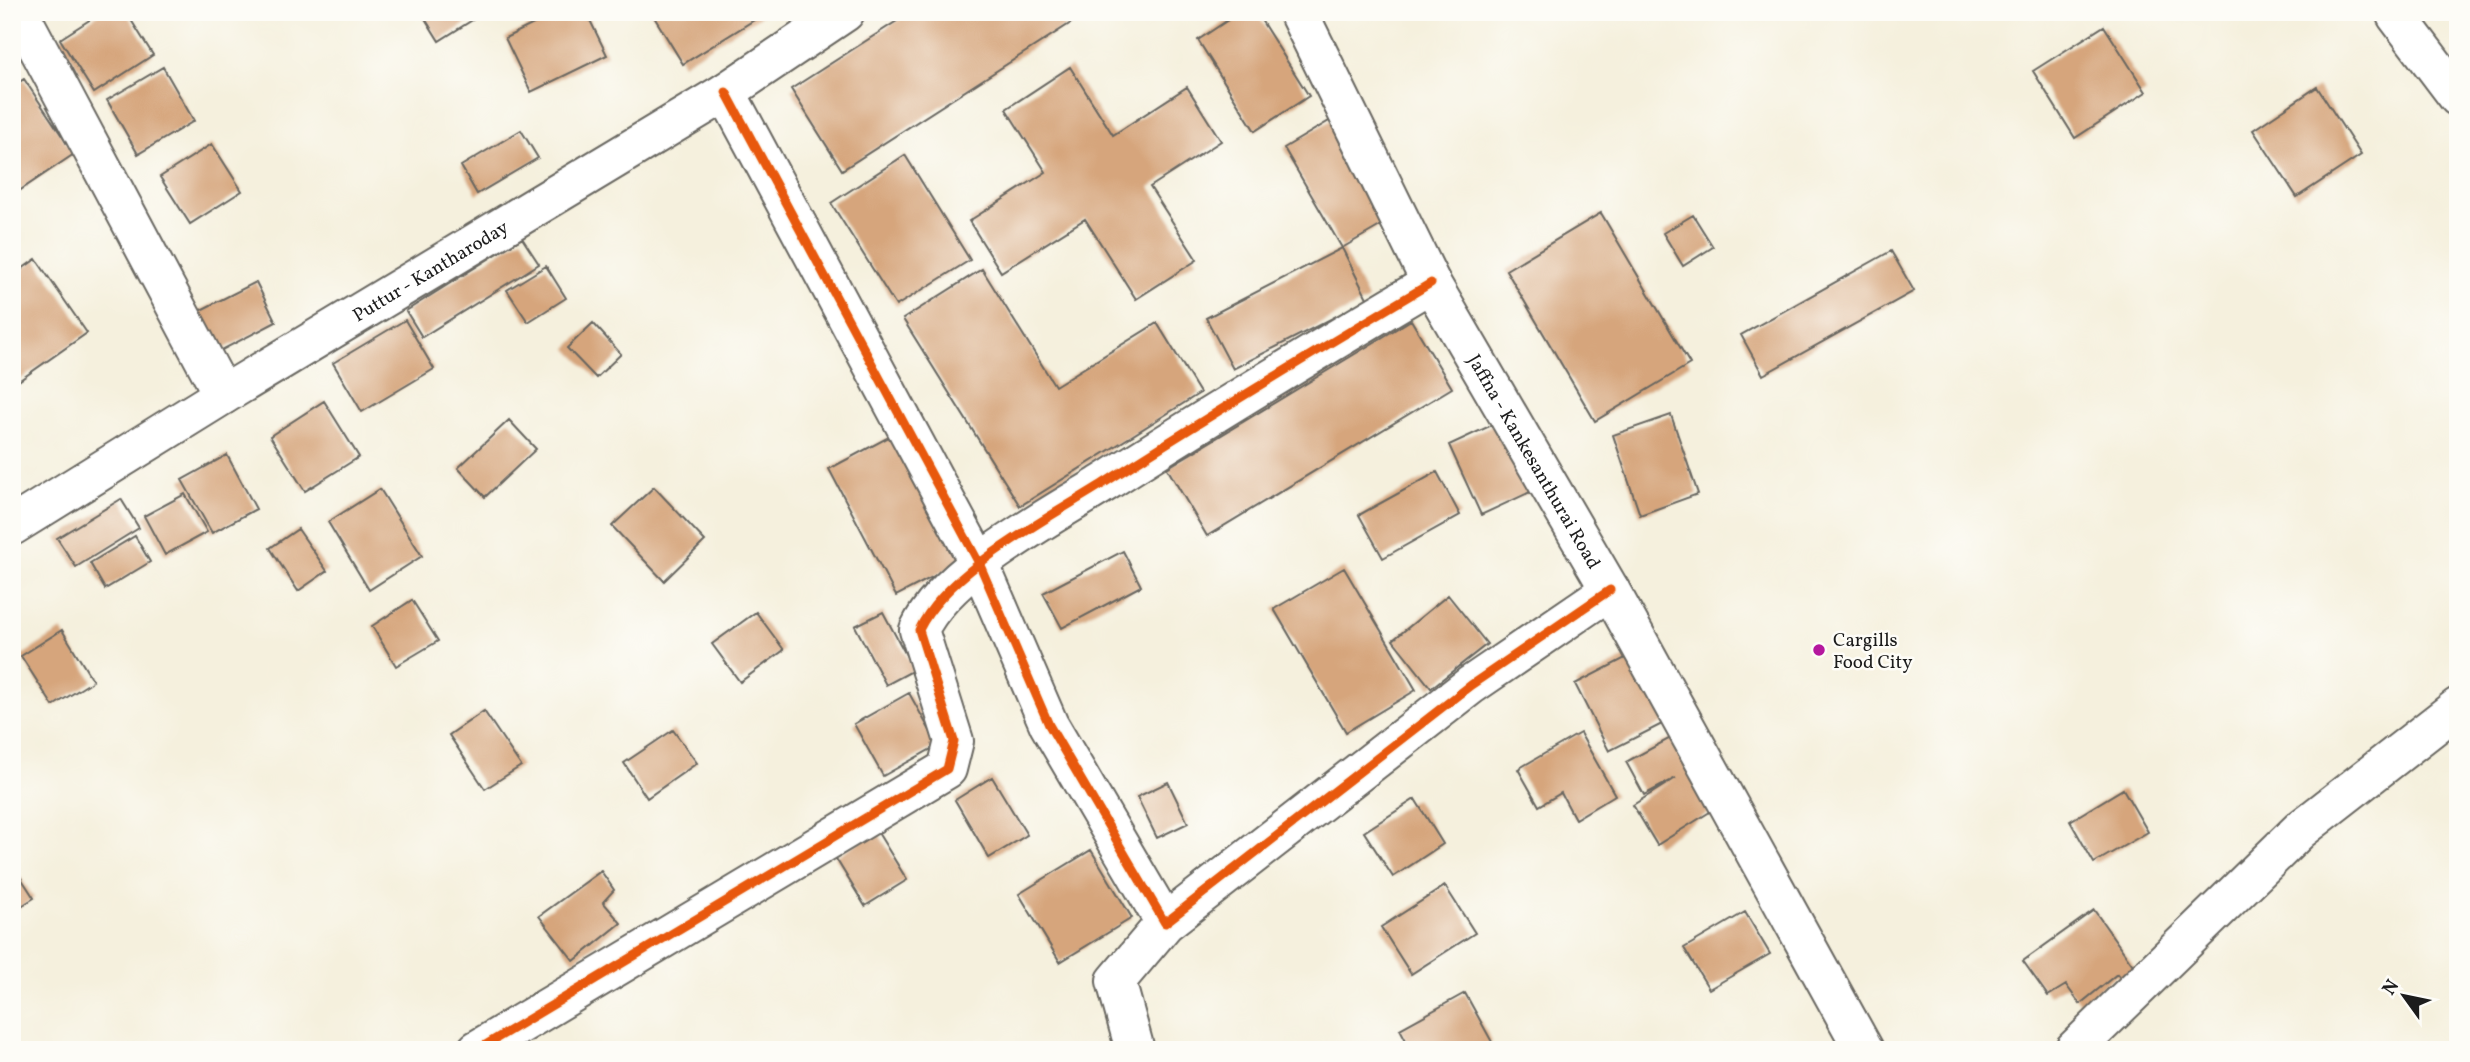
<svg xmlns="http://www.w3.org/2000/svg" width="2470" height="1062" viewBox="0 0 2470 1062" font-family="Vollkorn,serif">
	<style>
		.building { fill: #d6a57c }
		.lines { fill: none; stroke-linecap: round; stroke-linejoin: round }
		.minor-casing { stroke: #686660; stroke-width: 42 }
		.secondary-casing { stroke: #686660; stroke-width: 42 }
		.primary-casing { stroke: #686660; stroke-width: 42 }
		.minor { stroke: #fff; stroke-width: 38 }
		.secondary { stroke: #fff; stroke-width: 38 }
		.primary { stroke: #fff; stroke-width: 38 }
		.cycleway-casing { stroke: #fdfcf7; stroke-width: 13 }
		.cycleway { stroke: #e8590c; stroke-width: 9 }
		.poi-dot { fill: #b5179e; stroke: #fdfcf7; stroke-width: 2.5 }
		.labels { text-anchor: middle; stroke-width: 5; stroke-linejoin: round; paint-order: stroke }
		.street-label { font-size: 19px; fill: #1c1c1c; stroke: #fdfcf7 }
		.poi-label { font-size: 19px; fill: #1c1c1c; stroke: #fdfcf7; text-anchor: start }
	</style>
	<rect width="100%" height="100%" fill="#fdfcf7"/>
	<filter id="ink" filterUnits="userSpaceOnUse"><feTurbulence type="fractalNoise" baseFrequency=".0143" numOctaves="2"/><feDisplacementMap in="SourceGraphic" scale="14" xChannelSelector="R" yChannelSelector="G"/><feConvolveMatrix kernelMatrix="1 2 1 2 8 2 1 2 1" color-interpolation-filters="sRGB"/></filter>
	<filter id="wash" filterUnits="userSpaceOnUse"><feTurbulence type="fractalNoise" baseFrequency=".00686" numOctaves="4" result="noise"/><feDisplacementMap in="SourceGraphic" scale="28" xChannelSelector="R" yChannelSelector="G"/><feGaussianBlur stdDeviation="1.57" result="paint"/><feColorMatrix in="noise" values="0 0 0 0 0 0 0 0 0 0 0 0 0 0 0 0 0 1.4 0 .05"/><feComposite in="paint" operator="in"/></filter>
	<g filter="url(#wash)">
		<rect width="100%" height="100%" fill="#f5f0dd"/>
		<g id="blocks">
			<!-- building -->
			<path class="building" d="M 102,12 L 126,12 L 153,55 L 94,93 L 60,39 Z
				M 421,12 L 485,12 L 439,41 Z
				M 558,12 L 586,12 L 607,55 L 531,92 L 505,38 Z
				M 651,12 L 767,12 L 683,64 Z
				M 911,12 L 1088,12 L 842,170 L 791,89 Z
				M 1240,12 L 1256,12 L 1309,96 L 1255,131 L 1198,40 Z
				M 2104,26 L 2146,92 L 2075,138 L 2033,71 Z
				M 163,67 L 194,121 L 138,154 L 107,100 Z
				M 1070,67 L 1113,135 L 1187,87 L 1221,141 L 1150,187 L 1197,260 L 1136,299 L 1085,219 L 1001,272 L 969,221 L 1046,172 L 1006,109 Z
				M 24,79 L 74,154 L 19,191 L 12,181 L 12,87 Z
				M 2317,87 L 2361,155 L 2297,197 L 2253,130 Z
				M 1336,117 L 1394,218 L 1342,248 L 1284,148 Z
				M 521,130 L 538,158 L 477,194 L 461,166 Z
				M 212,144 L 242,191 L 190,224 L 160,177 Z
				M 905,155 L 970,260 L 896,306 L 831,203 Z
				M 1601,213 L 1690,364 L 1595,421 L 1506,270 Z
				M 1693,215 L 1713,247 L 1683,266 L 1663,233 Z
				M 522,238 L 539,264 L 422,337 L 406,311 Z
				M 1342,248 L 1368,300 L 1233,369 L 1206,318 Z
				M 1891,251 L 1914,291 L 1763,375 L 1741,335 Z
				M 36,259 L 87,333 L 17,382 L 12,375 L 12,276 Z
				M 546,266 L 566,298 L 528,322 L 507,290 Z
				M 982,269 L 1055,386 L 1157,323 L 1200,393 L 1020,506 L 903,319 Z
				M 256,282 L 276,322 L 218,352 L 197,312 Z
				M 405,320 L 434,369 L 362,412 L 333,363 Z
				M 1411,320 L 1452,388 L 1207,536 L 1167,468 Z
				M 593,323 L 621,354 L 596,378 L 567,348 Z
				M 324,401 L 359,457 L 305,491 L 270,436 Z
				M 1671,415 L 1698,494 L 1640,515 L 1613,435 Z
				M 1509,417 L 1541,487 L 1481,515 L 1449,445 Z
				M 509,420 L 536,449 L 485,497 L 458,468 Z
				M 900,431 L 967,559 L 896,596 L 829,469 Z
				M 227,455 L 256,509 L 212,533 L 182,480 Z
				M 1437,472 L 1460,515 L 1383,558 L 1359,515 Z
				M 654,487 L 705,541 L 664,581 L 612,526 Z
				M 380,489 L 422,556 L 369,590 L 328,522 Z
				M 185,494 L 207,532 L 165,555 L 144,516 Z
				M 121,499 L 139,528 L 76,567 L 57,538 Z
				M 298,529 L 327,571 L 298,591 L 270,548 Z
				M 135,536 L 150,562 L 105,589 L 90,563 Z
				M 1123,551 L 1141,586 L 1062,628 L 1043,593 Z
				M 1344,568 L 1416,690 L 1346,732 L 1274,609 Z
				M 1448,595 L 1487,644 L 1431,688 L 1393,640 Z
				M 412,600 L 438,641 L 396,666 L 372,626 Z
				M 756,612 L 784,650 L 740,682 L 712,644 Z
				M 883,612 L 914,670 L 886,685 L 855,626 Z
				M 62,630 L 93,681 L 53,706 L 21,656 Z
				M 1631,655 L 1666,722 L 1609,751 L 1575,684 Z
				M 909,693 L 938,745 L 883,776 L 854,724 Z
				M 484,711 L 521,766 L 485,789 L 449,735 Z
				M 673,730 L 697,763 L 647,798 L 624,763 Z
				M 1580,733 L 1615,795 L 1575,819 L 1561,793 L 1539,806 L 1518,769 Z
				M 1676,735 L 1713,810 L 1657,845 L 1633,805 L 1676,778 L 1644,795 L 1626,762 Z
				M 992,777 L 1027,835 L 989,858 L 955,800 Z
				M 1168,782 L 1188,823 L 1157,838 L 1137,797 Z
				M 2123,789 L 2148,832 L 2094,863 L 2070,821 Z
				M 1415,799 L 1443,844 L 1393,877 L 1364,832 Z
				M 877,831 L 907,880 L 865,906 L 835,857 Z
				M 1091,850 L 1132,918 L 1060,962 L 1019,894 Z
				M 12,864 L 34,898 L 12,912 Z
				M 601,871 L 614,890 L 603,902 L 621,923 L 574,961 L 539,916 Z
				M 1445,886 L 1475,933 L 1411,974 L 1381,927 Z
				M 2094,910 L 2137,971 L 2123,981 L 2117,974 L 2080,1004 L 2066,985 L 2048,996 L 2023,961 Z
				M 1745,912 L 1770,954 L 1709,989 L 1684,948 Z
				M 1465,993 L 1492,1042 L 1478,1050 L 1411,1050 L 1400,1029 Z"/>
		</g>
	</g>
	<g filter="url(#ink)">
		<use href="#blocks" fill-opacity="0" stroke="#686660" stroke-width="2"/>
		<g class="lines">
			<defs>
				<path id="minor" d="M 19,12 L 223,395
					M 2396,15 L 2458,97
					M 726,92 L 979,563 L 1049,725 L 1165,923 L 1471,685 L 1610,590
					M 477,1050 L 947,769 L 954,741 L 919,630 C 946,571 1049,518 1104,483 C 1212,414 1321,348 1431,283
					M 1135,1050 L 1116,981 L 1165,923
					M 2074,1050 L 2300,830 L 2458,707"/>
				<g id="secondary">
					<path id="s1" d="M 12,526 L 223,395 L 726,92 L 845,12"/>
				</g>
				<g id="primary">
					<path id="s2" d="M 1298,12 L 1431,283 L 1610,590 L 1864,1050"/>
				</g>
			</defs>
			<!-- minor casing -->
			<use href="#minor" class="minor-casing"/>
			<!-- secondary casing -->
			<use href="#secondary" class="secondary-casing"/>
			<!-- primary casing -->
			<use href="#primary" class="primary-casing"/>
			<!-- minor -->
			<use href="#minor" class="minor"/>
			<!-- secondary -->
			<use href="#secondary" class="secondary"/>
			<!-- primary -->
			<use href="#primary" class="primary"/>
			<defs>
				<path id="cycleway" d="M 726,92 L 979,563 L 1049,725 L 1165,923 L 1471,685 L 1610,590
					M 477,1050 L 947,769 L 954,741 L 919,630 C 946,571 1049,518 1104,483 C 1212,414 1321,348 1431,283"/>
			</defs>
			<!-- cycleway casing -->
			<use href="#cycleway" class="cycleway-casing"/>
			<!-- cycleway -->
			<use href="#cycleway" class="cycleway"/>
		</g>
	</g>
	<!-- markers -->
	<circle class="poi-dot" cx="1819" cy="650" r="7"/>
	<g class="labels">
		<!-- street labels -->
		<g class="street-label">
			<text dy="7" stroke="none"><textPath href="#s1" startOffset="490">Puttur - Kantharoday</textPath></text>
			<text dy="7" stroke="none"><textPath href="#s2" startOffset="508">Jaffna - Kankesanthurai Road</textPath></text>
		</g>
		<!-- poi labels -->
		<g class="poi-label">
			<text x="1833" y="646">Cargills<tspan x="1833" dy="22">Food City</tspan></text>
		</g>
	</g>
	<!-- margin -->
	<rect width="2470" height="1062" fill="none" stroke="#fdfcf7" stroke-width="42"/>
	<!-- north arrow -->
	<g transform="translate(2404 996) rotate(303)" stroke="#fdfcf7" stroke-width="5" paint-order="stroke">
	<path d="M0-5L12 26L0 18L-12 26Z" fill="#1c1c1c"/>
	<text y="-10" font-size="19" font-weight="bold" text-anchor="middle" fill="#1c1c1c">N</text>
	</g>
</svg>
